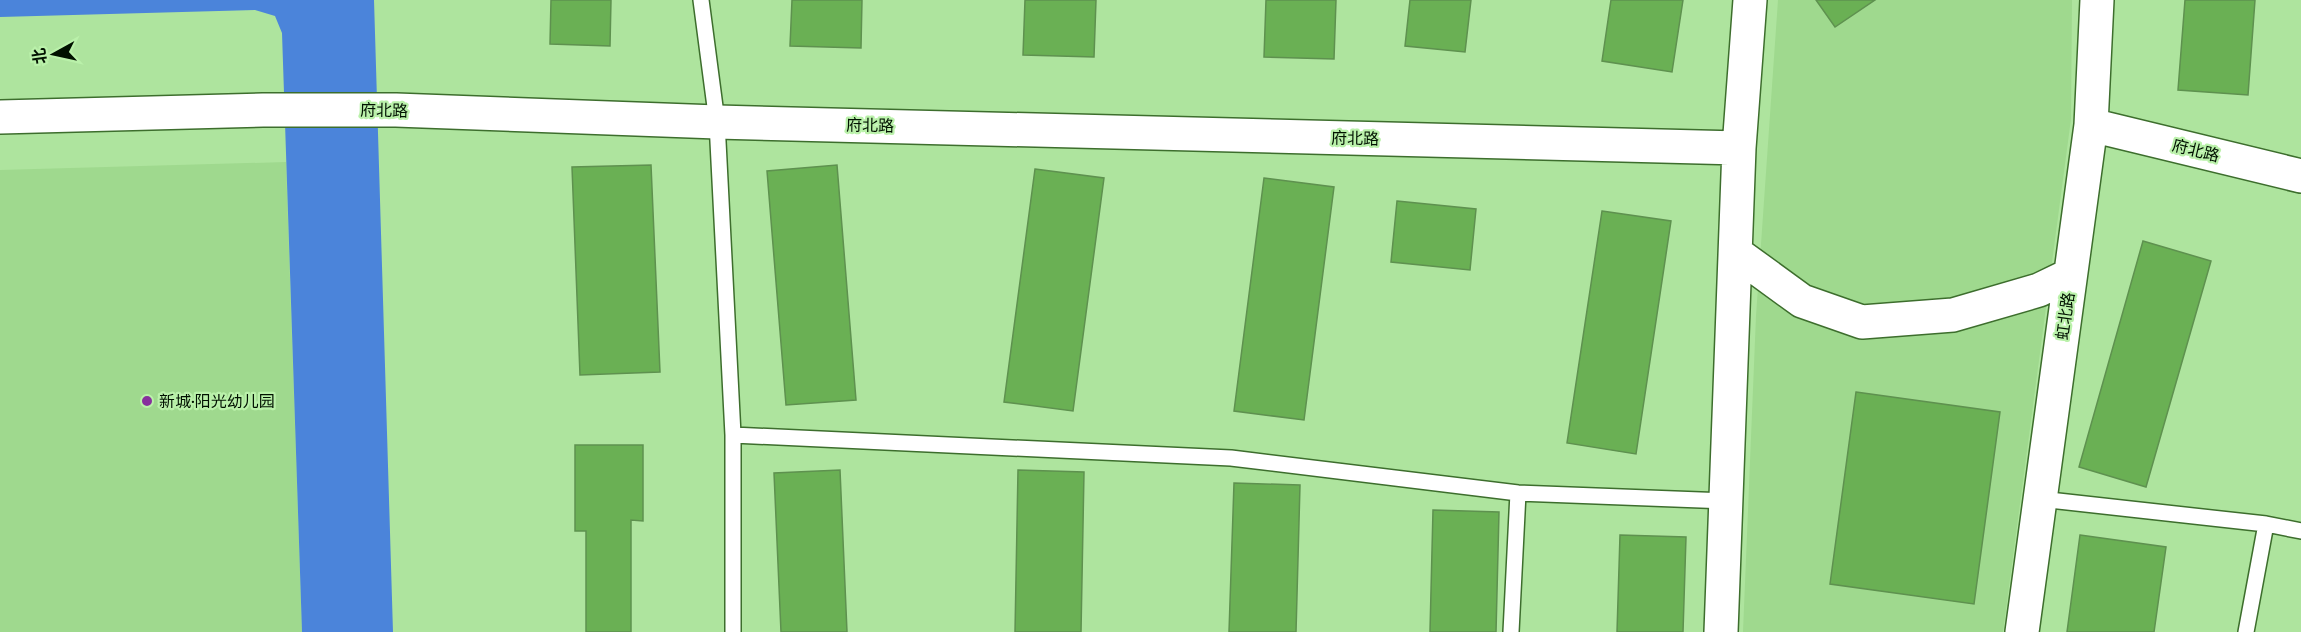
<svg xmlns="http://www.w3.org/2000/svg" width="2301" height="632" viewBox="0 0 2301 632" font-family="'Fira Sans','Noto Sans SC',sans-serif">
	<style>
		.built { fill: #9fd98e }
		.water { fill: #4b84da }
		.building { fill: #6ab054; stroke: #5e914f; stroke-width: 1.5 }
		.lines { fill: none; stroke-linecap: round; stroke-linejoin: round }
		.lane-casing { stroke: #3d6e2d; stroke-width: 18 }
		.secondary-casing { stroke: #3d6e2d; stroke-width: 36 }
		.lane { stroke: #fff; stroke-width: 15 }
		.secondary { stroke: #fff; stroke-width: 33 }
		.poi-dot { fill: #87309d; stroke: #baf1aa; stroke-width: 2 }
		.labels { text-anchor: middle; stroke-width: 4.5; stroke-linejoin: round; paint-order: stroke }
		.street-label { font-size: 16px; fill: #011100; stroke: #baf1aa }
		.poi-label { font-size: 16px; fill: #011100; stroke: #baf1aa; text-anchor: start }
	</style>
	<rect width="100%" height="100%" fill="#aee49e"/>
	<!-- built -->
	<path class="built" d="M 1778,0 L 2072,0 L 2071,119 L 2003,632 L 1743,632 L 1756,316 Z
		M 286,162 L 302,632 L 0,632 L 0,170 Z"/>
	<!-- water -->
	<path class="water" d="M 0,0 L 374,0 L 393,632 L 302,632 L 282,33 L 275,16 L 255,10 L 0,17 Z"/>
	<!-- building -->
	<path class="building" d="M 551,0 L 611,0 L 610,46 L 550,44 Z
		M 792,0 L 862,0 L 861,48 L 790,46 Z
		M 1025,0 L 1096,0 L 1094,57 L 1023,55 Z
		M 1266,0 L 1336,0 L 1334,59 L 1264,57 Z
		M 1410,0 L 1471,0 L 1465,52 L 1405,46 Z
		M 1611,0 L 1683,0 L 1672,72 L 1602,61 Z
		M 1816,0 L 1875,0 L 1835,27 Z
		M 2185,0 L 2255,0 L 2248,95 L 2178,90 Z
		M 651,165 L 660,372 L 580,375 L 572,167 Z
		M 837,165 L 856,400 L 786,405 L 767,171 Z
		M 1035,169 L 1104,178 L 1073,411 L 1004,402 Z
		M 1264,178 L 1334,187 L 1304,420 L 1234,411 Z
		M 1397,201 L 1476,209 L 1470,270 L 1391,262 Z
		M 1602,211 L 1671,221 L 1636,454 L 1567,443 Z
		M 2143,241 L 2211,261 L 2146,487 L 2079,467 Z
		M 1856,392 L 2000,412 L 1974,604 L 1830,584 Z
		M 575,445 L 643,445 L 643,521 L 631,520 L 631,632 L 586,632 L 586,531 L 575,531 Z
		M 840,470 L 847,632 L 781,632 L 774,473 Z
		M 1018,470 L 1084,472 L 1081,632 L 1015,632 Z
		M 1234,483 L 1300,485 L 1296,632 L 1229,632 Z
		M 1433,510 L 1499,512 L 1496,632 L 1430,632 Z
		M 1620,535 L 1686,537 L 1683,632 L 1617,632 Z
		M 2080,535 L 2166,547 L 2154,632 L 2067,632 Z"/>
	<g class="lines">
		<defs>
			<path id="lane" d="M 701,0 L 717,122 L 733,435 L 733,632
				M 733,435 L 1231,458 L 1518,493 L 1727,501
				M 2040,499 L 2266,524 L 2301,531
				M 1511,632 L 1518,493
				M 2246,632 L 2266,524"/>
			<path id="secondary" d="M 0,117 L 263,110 L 396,110 L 717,122 L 1739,148
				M 2091,125 L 2301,176
				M 1736,253 L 1802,301 L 1862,322 L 1953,315 L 2039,290 L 2070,275
				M 1721,632 L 1739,148 L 1750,0
				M 2022,632 L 2091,125 L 2097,0"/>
		</defs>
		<!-- lane casing -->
		<use href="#lane" class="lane-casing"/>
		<!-- secondary casing -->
		<use href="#secondary" class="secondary-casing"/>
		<!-- lane -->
		<use href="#lane" class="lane"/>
		<!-- secondary -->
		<use href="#secondary" class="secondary"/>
	</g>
	<!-- markers -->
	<circle class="poi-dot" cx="147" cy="401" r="6"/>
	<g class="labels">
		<!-- street labels -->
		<g class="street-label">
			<text transform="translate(384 110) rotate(1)" y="6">府北路</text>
			<text transform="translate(870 125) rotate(1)" y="6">府北路</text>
			<text transform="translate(1355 138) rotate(1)" y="6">府北路</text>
			<text transform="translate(2196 150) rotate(14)" y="6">府北路</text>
			<text transform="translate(2065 316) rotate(-82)" y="6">虹北路</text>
		</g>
		<!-- poi labels -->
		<g class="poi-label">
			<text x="159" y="407">新城·阳光幼儿园</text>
		</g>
	</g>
	<!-- north arrow -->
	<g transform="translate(54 54) rotate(262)" stroke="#baf1aa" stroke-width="4.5" paint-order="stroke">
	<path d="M0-4.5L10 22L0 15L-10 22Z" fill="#011100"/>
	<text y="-9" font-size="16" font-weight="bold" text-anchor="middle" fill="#011100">北</text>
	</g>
</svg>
